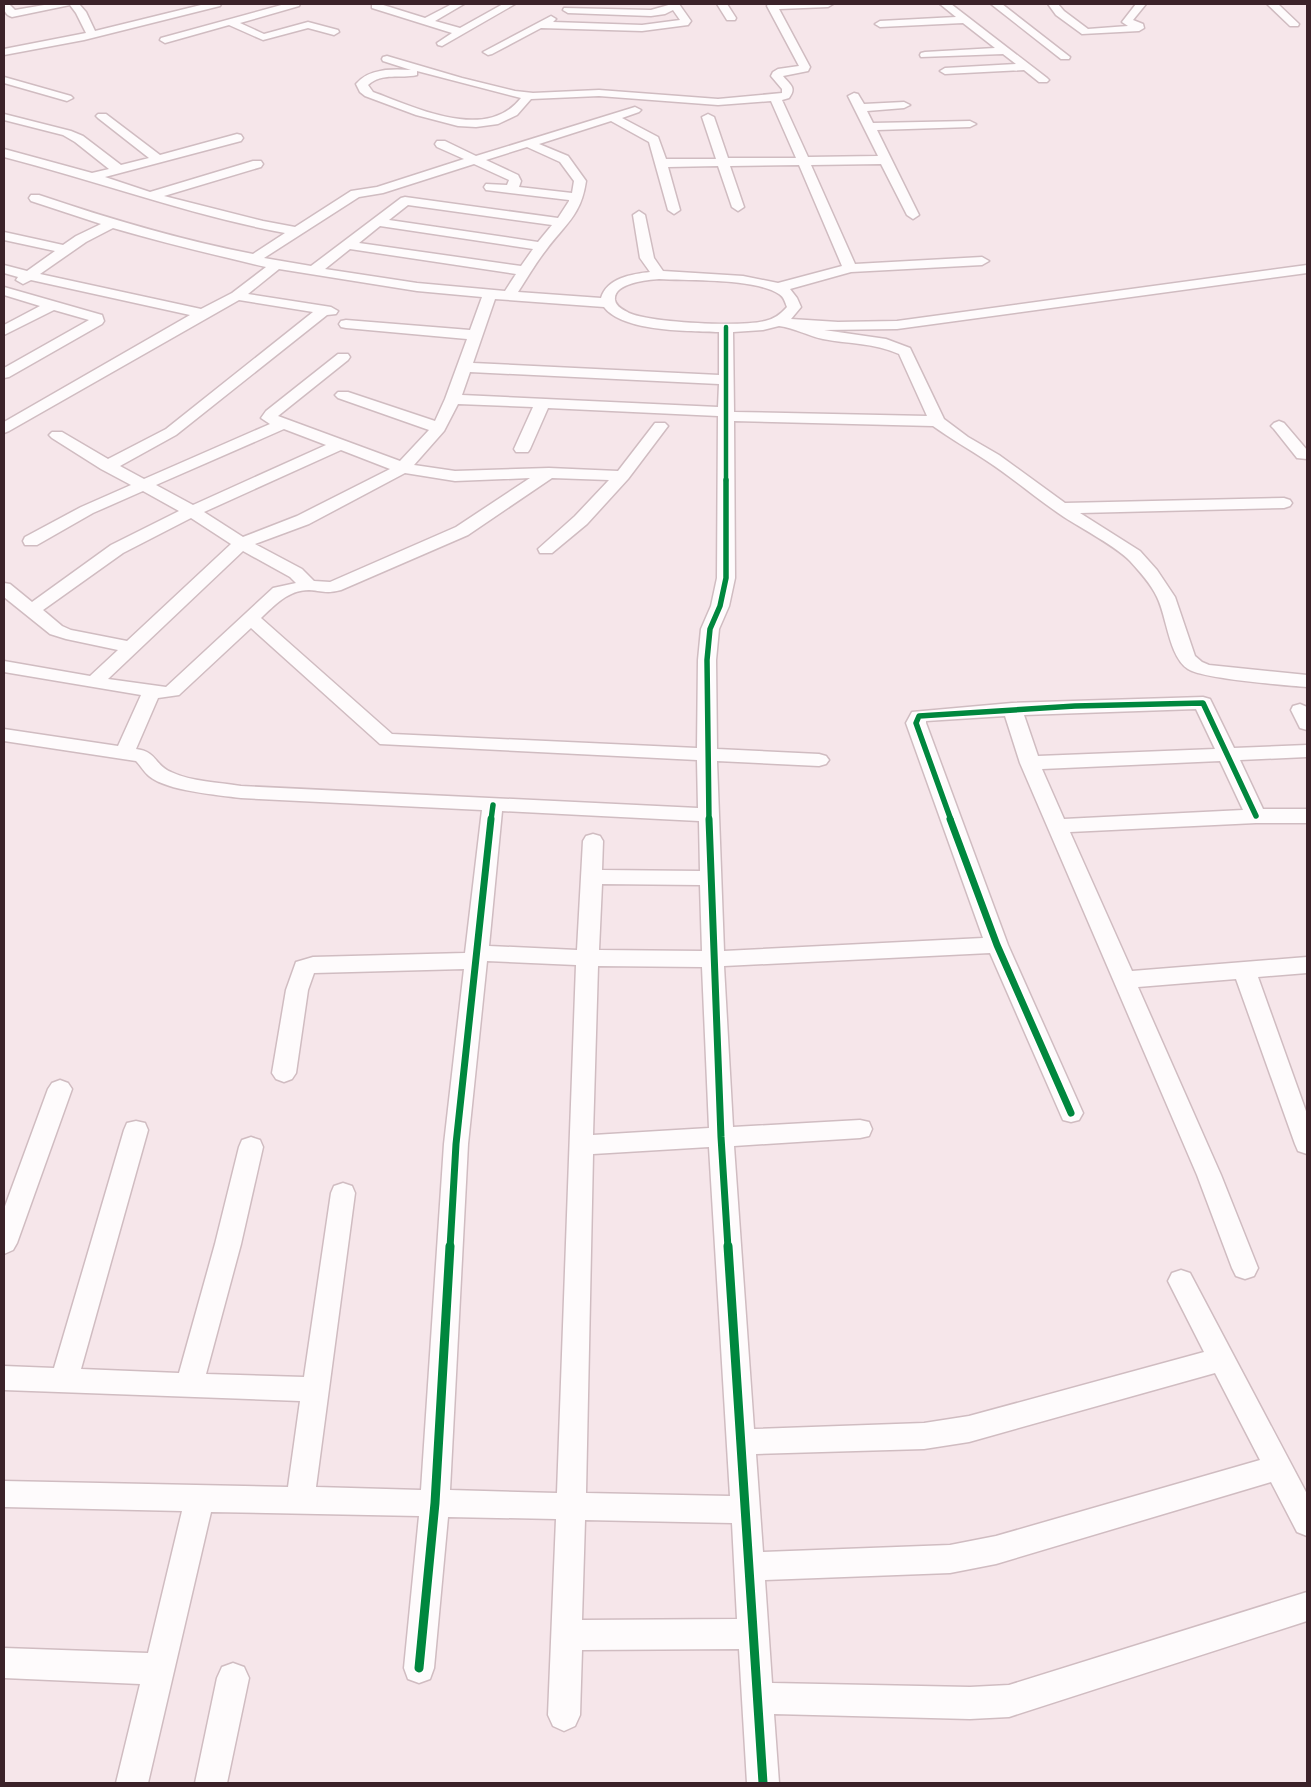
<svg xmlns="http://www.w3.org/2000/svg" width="1311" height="1787" viewBox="0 0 1311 1787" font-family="'Crimson Pro',serif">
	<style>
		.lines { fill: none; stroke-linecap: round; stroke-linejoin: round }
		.minor-casing { stroke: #d0bcc1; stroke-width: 3 }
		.minor { fill: #fefbfc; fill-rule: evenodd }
		.cycleway-far3-casing { stroke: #fff; stroke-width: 6 }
		.cycleway-far2-casing { stroke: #fff; stroke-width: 8 }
		.cycleway-far1-casing { stroke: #fff; stroke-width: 10 }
		.cycleway-casing { stroke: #fff; stroke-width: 12 }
		.cycleway-far3 { stroke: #00873e; stroke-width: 4.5 }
		.cycleway-far2 { stroke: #00873e; stroke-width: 5.5 }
		.cycleway-far1 { stroke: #00873e; stroke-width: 7 }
		.cycleway { stroke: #00873e; stroke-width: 9 }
	</style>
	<rect width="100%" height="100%" fill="#f6e6ea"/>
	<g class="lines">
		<defs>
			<path id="minor" d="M 4,4 L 9,4 L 15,10 L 50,4 L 79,4 L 86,12 L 95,31 L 205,4 L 221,4 L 220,6 L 84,40 L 4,55 L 4,49 L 86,33 L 76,13 L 70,5 L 12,17 C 5,15 4,10 4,4 Z
				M 285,4 L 300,4 L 299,6 L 240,23 L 264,34 L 308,22 L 338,30 L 339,32 L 334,35 L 308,28 L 263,40 L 229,25 L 165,43 L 160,40 L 161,38 Z
				M 372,4 L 380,4 L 425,18 L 452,4 L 464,4 L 435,21 L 460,28 L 503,4 L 515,4 L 442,46 L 438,45 L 437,43 L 452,33 L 372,8 Z
				M 672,4 L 679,4 L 691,21 L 688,25 L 642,31 L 541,28 L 492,54 L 488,55 L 483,52 L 551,16 L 556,19 L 553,22 L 642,25 L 680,20 L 673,10 L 665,14 L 651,16 L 568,13 L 563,10 L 564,8 L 651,10 Z
				M 717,4 L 727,4 L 736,18 L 735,20 L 727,20 Z
				M 768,4 L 833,4 L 828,7 L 779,9 L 810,67 L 808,71 L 783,76 C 790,85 797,87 789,98 L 782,100 L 808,157 L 878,156 L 848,96 L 854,93 L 858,94 L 864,104 L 904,102 L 910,105 L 904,108 L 867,111 L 873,123 L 970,121 L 976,124 L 970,127 L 877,130 L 919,215 L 913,219 L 907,215 L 881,164 L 811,165 L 855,264 L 982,257 L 989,261 L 982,265 L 851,272 L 790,289 L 797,298 L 801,307 L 791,319 L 838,322 L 897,321 L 1307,265 L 1307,273 L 897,329 L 824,330 L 886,339 L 910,348 L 944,419 L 968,437 L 999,455 L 1065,503 L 1284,498 L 1290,500 L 1292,503 L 1290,506 L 1284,508 L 1080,513 L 1140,551 L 1157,570 L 1175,597 L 1195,656 L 1202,662 L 1209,665 L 1307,675 L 1307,687 C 1284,685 1203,679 1188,669 C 1169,657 1167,617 1157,597 C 1151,584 1140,572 1130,561 C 1117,547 1081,528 1064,517 C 1037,499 1013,478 987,461 C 969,449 951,439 933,426 L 734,421 L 735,578 L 729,606 L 719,629 L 716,660 L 717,749 L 819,754 L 826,756 L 829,760 L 826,764 L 819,766 L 717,761 L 724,951 L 983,938 L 906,723 L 912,712 L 1012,703 L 1203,697 L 1210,699 L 1212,703 L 1234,748 L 1307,745 L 1307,757 L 1240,760 L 1263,809 L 1307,809 L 1307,823 L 1256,823 L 1070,832 L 1132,971 L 1307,957 L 1307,973 L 1258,977 L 1307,1114 L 1307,1154 L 1298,1151 L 1295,1144 L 1236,979 L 1138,987 L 1221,1175 L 1258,1268 L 1254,1276 L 1245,1279 L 1236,1276 L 1232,1268 L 1197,1175 L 1020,763 L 1005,716 L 926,721 L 926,723 L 1008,945 L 1083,1113 L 1079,1120 L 1071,1122 L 1063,1120 L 990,953 L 724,966 L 733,1127 L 860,1120 L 869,1122 L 872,1129 L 869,1136 L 860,1138 L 734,1146 L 754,1429 L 924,1423 L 969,1416 L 1204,1352 L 1168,1281 L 1172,1273 L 1181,1270 L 1190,1273 L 1307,1494 L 1307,1536 L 1297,1532 L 1271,1482 L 996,1564 L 950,1573 L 765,1580 L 772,1683 L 970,1687 L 1009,1685 L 1307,1592 L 1307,1621 L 1009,1717 L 970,1719 L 774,1714 L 779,1783 L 747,1783 L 739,1649 L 582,1650 L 580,1715 L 575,1726 L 564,1731 L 553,1726 L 548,1715 L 556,1519 L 448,1517 L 434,1668 L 430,1679 L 419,1683 L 408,1679 L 404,1668 L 419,1516 L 211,1512 L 148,1783 L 116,1783 L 140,1684 L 4,1678 L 4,1648 L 148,1653 L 182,1511 L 4,1507 L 4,1481 L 288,1487 L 300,1401 L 4,1390 L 4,1366 L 54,1368 L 124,1130 L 127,1123 L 136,1121 L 145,1123 L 148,1130 L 81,1369 L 179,1373 L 215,1244 L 239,1147 L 242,1140 L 251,1137 L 260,1140 L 263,1147 L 241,1244 L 206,1374 L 304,1377 L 331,1193 L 334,1186 L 343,1183 L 352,1186 L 355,1193 L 316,1487 L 421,1490 L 444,1144 L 464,969 L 314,973 L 308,990 L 296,1073 L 292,1079 L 284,1082 L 276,1079 L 272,1073 L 286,990 L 296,962 L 313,957 L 465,953 L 482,810 L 241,798 C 218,795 167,791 149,776 C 144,772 141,766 136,761 L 4,741 L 4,729 L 118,746 L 141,695 L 4,672 L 4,661 L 90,676 L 118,650 L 66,639 L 50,634 L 4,597 L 4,583 L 10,584 L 32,602 L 111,545 L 179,511 L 143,491 L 93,513 L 37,545 L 25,545 L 23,541 L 25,537 L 81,507 L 131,485 L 101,469 L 52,438 L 49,435 L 52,432 L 62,432 L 108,459 L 166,429 L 313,312 L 239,300 L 9,431 L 4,433 L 4,422 L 190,315 L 31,280 L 23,284 L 16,280 L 18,277 L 4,273 L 4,265 L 27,271 L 55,251 L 4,240 L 4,232 L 63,245 L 76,236 L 101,224 L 31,201 L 29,198 L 31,195 L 39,195 C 110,219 180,240 253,254 L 285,233 C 189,215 98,181 4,157 L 4,149 L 92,173 L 109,169 L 75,142 L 63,135 L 4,120 L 4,114 L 71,131 L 83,136 L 121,165 L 149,158 L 98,118 L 96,116 L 98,114 L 106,114 L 160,155 L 237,134 L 241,135 L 243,138 L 241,141 L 105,177 L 150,192 L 253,161 L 261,161 L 263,164 L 261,167 L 164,196 L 263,221 L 295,227 L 351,191 L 377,187 L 464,159 L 437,147 L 435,144 L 437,141 L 445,141 L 476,156 L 635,107 L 641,110 L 639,112 L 622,118 L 658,137 L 666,159 L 716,159 L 702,117 L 708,114 L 714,117 L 728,158 L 796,158 L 771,101 L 718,105 L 599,96 L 531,99 L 517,115 L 498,124 L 476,127 L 458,126 L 416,115 L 365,96 L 360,92 L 356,84 C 369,68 393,69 411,70 L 383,61 L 382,59 L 383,57 L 387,56 L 462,78 L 515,91 L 533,93 L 599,90 L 718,99 L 782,93 L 782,89 L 771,76 L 773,72 L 778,69 L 799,66 L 767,6 ZM 417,71 L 521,98 C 486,143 415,107 373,92 L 368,85 C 383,72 400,79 417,75 ZM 611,121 L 649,142 L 668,210 L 674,214 L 680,210 L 668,167 L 718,166 L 732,207 L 738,211 L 744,207 L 730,166 L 799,165 L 842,266 L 778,283 L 743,276 L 663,271 L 654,258 L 645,215 L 639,211 L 633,215 L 640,258 L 650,272 C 632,274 607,278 601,298 L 518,292 C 528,277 535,264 546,250 C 565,224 581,216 586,181 L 568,156 L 539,144 ZM 527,147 L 560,162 L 574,181 L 572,193 L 519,187 L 521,181 L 518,175 L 486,160 ZM 474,164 L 509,180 L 507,185 L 486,184 L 484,187 L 486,190 L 569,200 L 569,201 L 558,218 L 405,197 L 401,198 L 311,266 L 264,258 L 359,197 L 383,193 ZM 408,205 L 552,225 L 538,242 L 389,220 ZM 380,226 L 533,249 L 521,266 L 359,243 ZM 113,228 C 164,243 215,255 266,267 L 232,293 L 201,309 L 40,274 L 86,242 ZM 350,249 L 516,274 L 505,291 L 417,283 L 325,269 ZM 279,269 L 417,291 L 482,297 L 470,330 L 346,320 L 341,321 L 339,324 L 341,327 L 346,328 L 467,339 L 445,399 L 435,421 L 348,392 L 338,392 L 335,395 L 338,398 L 429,430 L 400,461 L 278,416 L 348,360 L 350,357 L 348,354 L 338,354 L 266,411 L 261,418 L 270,424 L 144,479 L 120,466 L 176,435 L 327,315 L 336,314 L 338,311 L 331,307 L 248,294 ZM 659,279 C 690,281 754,278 779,294 C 784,297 785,302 787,307 C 781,314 774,319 765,321 C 740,327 652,323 629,313 C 624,310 616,307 615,300 C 613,283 647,280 659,279 ZM 495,299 L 604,307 C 623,332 690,331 719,332 L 719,375 L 473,363 ZM 779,326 C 795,328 808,336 823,339 C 849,344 875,343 899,354 L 927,416 L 734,412 L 733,332 L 763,330 ZM 470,372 L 719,384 L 718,407 L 462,395 ZM 458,404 L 533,407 L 514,449 L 516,452 L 528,452 L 530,449 L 548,408 L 718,416 L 717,578 L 711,606 L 701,629 L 698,660 L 697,748 L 392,734 L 261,618 C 275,605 288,590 309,590 C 324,591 325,594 341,590 L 468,535 L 552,478 L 609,480 L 575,516 L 538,549 L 540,553 L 552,553 L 587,524 L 628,479 L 668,426 L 665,423 L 655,423 L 618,471 L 549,468 L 455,471 L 414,465 L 444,431 ZM 284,429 L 326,445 L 193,505 L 156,485 ZM 341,450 L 390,469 L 297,516 L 243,537 L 204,512 ZM 405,473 L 455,481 L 530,478 L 456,527 L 330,582 L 314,581 L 302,569 L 255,544 L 309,524 ZM 191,518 L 231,544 L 127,641 L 71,630 L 62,626 L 43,610 L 123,553 ZM 243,551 L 290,577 L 296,583 L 273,588 L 166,687 L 108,679 ZM 251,628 L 380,744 L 697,760 L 698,808 L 241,786 C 218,782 192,782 171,772 C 154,765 158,752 136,749 L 158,698 L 179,695 ZM 1196,709 L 1215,749 L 1038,756 L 1024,715 ZM 1220,761 L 1243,810 L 1064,819 L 1042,769 ZM 502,811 L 699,821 L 700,871 L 602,870 L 603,841 L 600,836 L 593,834 L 586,836 L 583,841 L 577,950 L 489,946 ZM 602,884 L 700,885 L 702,951 L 599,950 ZM 487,961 L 576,965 L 557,1493 L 450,1490 L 468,1144 ZM 598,966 L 702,967 L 709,1128 L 593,1135 ZM 709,1147 L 730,1496 L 586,1493 L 593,1154 ZM 1215,1373 L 1260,1460 L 996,1536 L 950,1545 L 763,1552 L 756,1454 L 924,1449 L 969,1442 ZM 585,1520 L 732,1523 L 737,1619 L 582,1620 Z
				M 940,4 L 951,4 L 1047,78 L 1049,80 L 1047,82 L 1039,82 L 1024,70 L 945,74 L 940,71 L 945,68 L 1016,64 L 1003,54 L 921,57 L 920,55 L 921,53 L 925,52 L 995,48 L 963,23 L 880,27 L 875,24 L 880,21 L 956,17 Z
				M 991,4 L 1002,4 L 1070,57 L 1069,59 L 1061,59 Z
				M 1048,4 L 1058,4 L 1064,11 L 1088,29 L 1128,26 L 1122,22 L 1136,4 L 1146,4 L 1133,20 L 1143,24 L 1144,28 L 1139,31 L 1082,34 L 1056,15 Z
				M 1267,4 L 1278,4 L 1299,24 L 1298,26 L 1290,26 Z
				M 4,77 L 71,96 L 73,98 L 67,101 L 4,83 Z
				M 4,287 L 102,315 L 104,321 L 102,324 L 9,377 L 4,378 L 4,368 L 89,320 L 54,310 L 4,335 L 4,325 L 40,306 L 4,295 Z
				M 1279,421 L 1284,423 L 1307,450 L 1307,459 L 1297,458 L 1274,429 L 1271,426 L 1274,423 Z
				M 1300,704 L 1307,707 L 1307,730 L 1300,728 L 1291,710 L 1293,706 Z
				M 60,1080 L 68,1083 L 72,1089 L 17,1243 L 13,1250 L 4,1254 L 4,1209 L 48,1089 L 52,1083 Z
				M 233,1663 L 244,1667 L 249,1678 L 227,1783 L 195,1783 L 217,1678 L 222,1667 Z"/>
		</defs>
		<!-- minor casing -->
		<use href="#minor" class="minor-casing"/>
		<!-- minor -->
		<use href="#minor" class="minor"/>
		<defs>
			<path id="cycleway-far3" d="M 726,327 L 726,481"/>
			<path id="cycleway-far2" d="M 491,820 L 493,805
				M 709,820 L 707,660 L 710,629 L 720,606 L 726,578 L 726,480
				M 951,820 L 916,723 L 919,716 L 1075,706 L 1203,703 L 1256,816"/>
			<path id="cycleway-far1" d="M 709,819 L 721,1137 L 728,1248
				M 950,819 L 997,945 L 1071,1113
				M 450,1248 L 456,1144 L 491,819"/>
			<path id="cycleway" d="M 728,1246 L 763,1783
				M 419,1668 L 435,1503 L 450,1246"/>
		</defs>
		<!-- cycleway-far3 casing -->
		<use href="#cycleway-far3" class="cycleway-far3-casing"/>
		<!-- cycleway-far2 casing -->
		<use href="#cycleway-far2" class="cycleway-far2-casing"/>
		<!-- cycleway-far1 casing -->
		<use href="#cycleway-far1" class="cycleway-far1-casing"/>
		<!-- cycleway casing -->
		<use href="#cycleway" class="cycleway-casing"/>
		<!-- cycleway-far3 -->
		<use href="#cycleway-far3" class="cycleway-far3"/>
		<!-- cycleway-far2 -->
		<use href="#cycleway-far2" class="cycleway-far2"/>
		<!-- cycleway-far1 -->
		<use href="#cycleway-far1" class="cycleway-far1"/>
		<!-- cycleway -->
		<use href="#cycleway" class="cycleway"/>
	</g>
	<!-- border -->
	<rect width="1311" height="1787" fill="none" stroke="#3b2229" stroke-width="10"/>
</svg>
